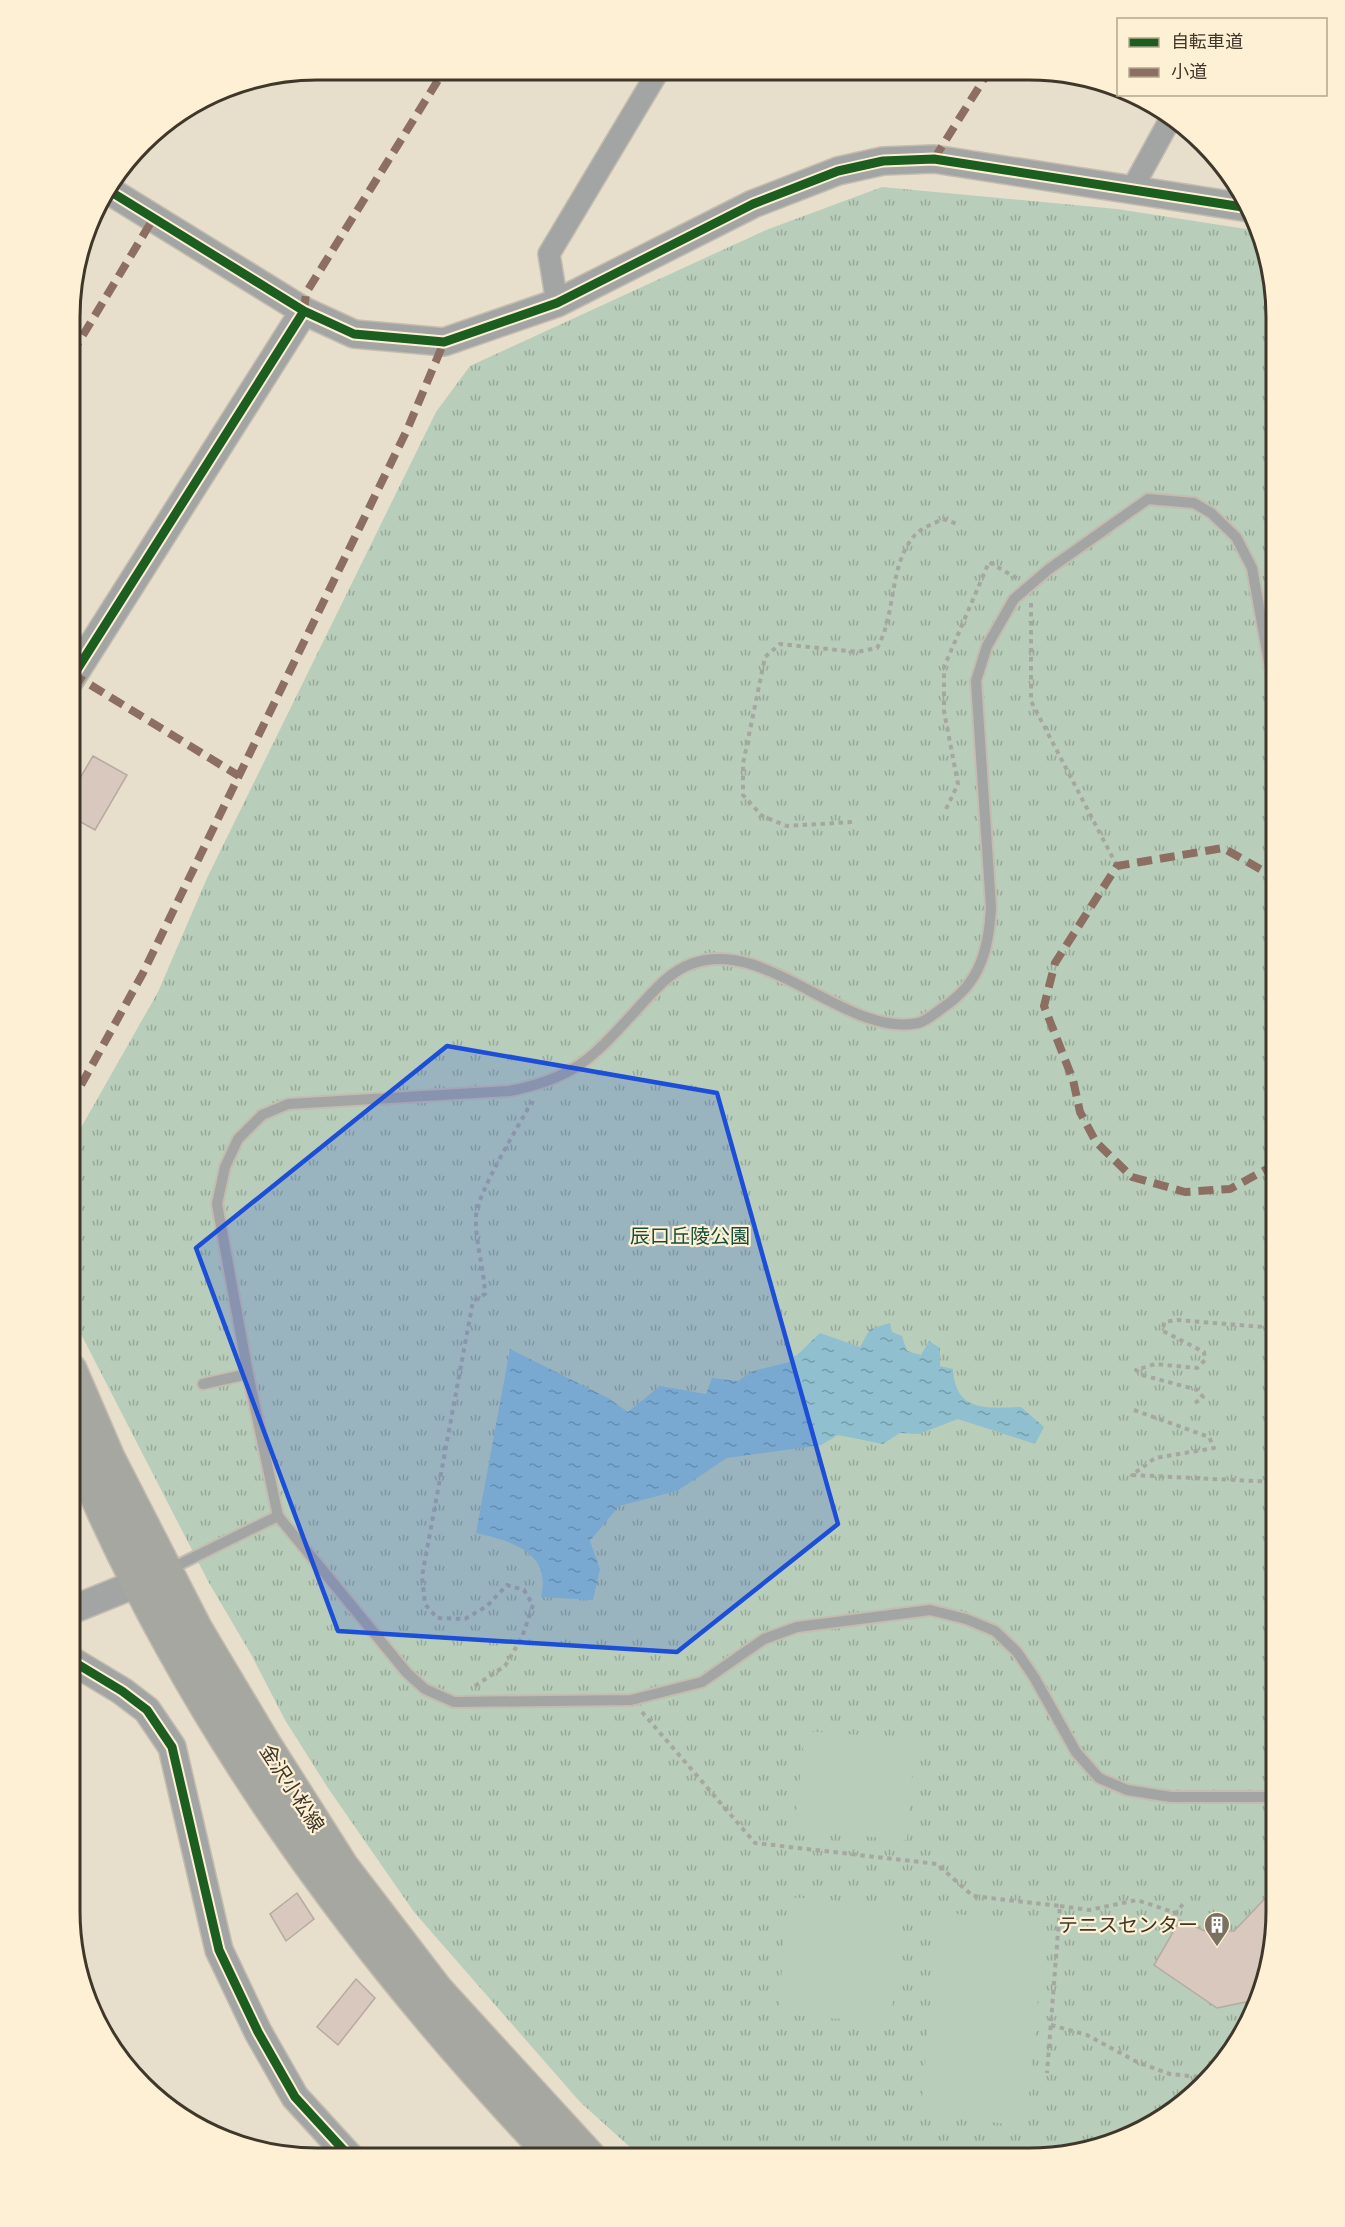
<svg xmlns="http://www.w3.org/2000/svg" width="1345" height="2227" viewBox="0 0 1345 2227" font-family="'Open Sans','Noto Sans JP',sans-serif">
	<style>
		.park { fill: url(#park-tufts) }
		.pitch { fill: #b8ceba }
		.water { fill: url(#water-ripples) }
		.building { fill: #d9c8bd; stroke: #b6aaa1; stroke-width: 1.5 }
		.lines { fill: none; stroke-linecap: round; stroke-linejoin: round }
		.service-casing { stroke: #c4bcae; stroke-width: 14 }
		.minor-casing { stroke: #c4bcae; stroke-width: 24 }
		.tertiary-casing { stroke: #c4bcae; stroke-width: 30 }
		.primary-casing { stroke: #c4bcae; stroke-width: 36 }
		.path { stroke: #a7a7a2; stroke-width: 4; stroke-dasharray: 4.5 4.5; stroke-linecap: butt }
		.service { stroke: #a3a5a5; stroke-width: 10 }
		.minor { stroke: #a3a5a5; stroke-width: 21 }
		.tertiary { stroke: #a3a5a5; stroke-width: 27 }
		.primary { stroke: #a7a7a2; stroke-width: 33 }
		.quiet { stroke: #8d6e63; stroke-width: 8; stroke-dasharray: 15 8; stroke-linecap: butt }
		.cycleway-casing { stroke: #fef0d4; stroke-width: 13 }
		.cycleway { stroke: #1b5e20; stroke-width: 9 }
		.marked { fill: #1d4ed8; fill-opacity: 0.2; stroke: #1d4ed8; stroke-width: 4.5; stroke-linejoin: round }
		.labels { text-anchor: middle; stroke-width: 4.5; stroke-linejoin: round; paint-order: stroke }
		.park-label { font-size: 20px; fill: #164e3a; stroke: #fef0d4 }
		.street-label { font-size: 20px; fill: #3f372a; stroke: #fef0d4 }
		.poi-label { font-size: 20px; fill: #3f372a; stroke: #fef0d4; text-anchor: end }
		.rim { fill: none; stroke: #3f372a; stroke-width: 3 }
	</style>
	<defs>
		<pattern id="park-tufts" width="24" height="20" patternUnits="userSpaceOnUse" patternTransform="scale(1.5)"><rect width="24" height="20" fill="#b8ceba"/><path d="M3 7l-1-3M5 7V3M7 7l1-3M15 17l-1-3M17 17v-4M19 17l1-3" fill="none" stroke="#97a897"/></pattern>
		<pattern id="water-ripples" width="26" height="14" patternUnits="userSpaceOnUse" patternTransform="scale(1.5)"><rect width="26" height="14" fill="#90bfcf"/><path d="M2 4q2-2 4 0t4 0M15 11q2-2 4 0t4 0" fill="none" stroke="#779ca8"/></pattern>
	</defs>
	<rect width="100%" height="100%" fill="#e8decc"/>
	<!-- park -->
	<path class="park" d="M 882,187 L 1117,209 L 1259,231 L 1276,317 L 1275,1927 L 1263,1990 L 1225,2061 L 1179,2107 L 1123,2139 L 1029,2158 L 641,2157 L 580,2102 L 414,1912 L 328,1788 L 285,1720 L 252,1656 L 209,1583 L 81,1334 L 70,1305 L 70,1147 L 158,992 L 207,878 L 436,412 L 470,366 L 766,230 Z"/>
	<!-- pitch -->
	<path class="pitch" d="M 805,1731 L 915,1739 L 907,1840 L 794,1830 Z
		M 788,1897 L 901,1906 L 891,2023 L 778,2014 Z
		M 938,1912 L 1045,1924 L 1026,2127 L 921,2112 Z"/>
	<!-- water -->
	<path class="water" d="M 890,1323 L 892,1332 L 902,1336 L 907,1351 L 921,1355 L 929,1341 L 940,1348 L 940,1366 L 953,1369 C 955,1413 988,1408 1021,1407 L 1044,1427 L 1035,1444 L 958,1419 L 919,1434 L 900,1433 L 883,1444 L 838,1435 L 821,1445 L 727,1458 L 677,1491 L 619,1506 L 590,1541 L 600,1569 L 593,1600 L 541,1597 C 552,1552 511,1541 476,1533 L 510,1349 L 608,1398 L 628,1412 L 660,1386 L 706,1394 L 712,1378 L 738,1381 L 753,1371 L 790,1362 L 820,1333 L 860,1347 L 870,1329 Z"/>
	<!-- building -->
	<path class="building" d="M 93,756 L 127,775 L 95,830 L 70,816 L 70,795 Z
		M 1275,1888 L 1275,1927 L 1263,1990 L 1255,2000 L 1217,2008 L 1154,1965 L 1180,1920 L 1205,1931 L 1234,1931 Z
		M 297,1893 L 314,1919 L 286,1941 L 270,1914 Z
		M 356,1979 L 375,1998 L 338,2045 L 317,2027 Z"/>
	<g class="lines">
		<defs>
			<path id="service" d="M 203,1384 L 248,1374
				M 168,1570 L 278,1516
				M 1275,1797 L 1171,1797 L 1127,1790 L 1099,1778 L 1076,1752 L 1034,1677 L 1017,1652 L 995,1631 L 966,1619 L 930,1610 L 797,1627 L 764,1639 L 702,1682 L 631,1700 L 454,1702 L 425,1689 L 407,1673 L 278,1516 L 248,1374 L 217,1204 L 225,1167 L 238,1139 L 262,1115 L 288,1104 L 509,1091 C 577,1078 594,1056 639,1007 C 654,991 669,972 691,964 C 765,935 846,1038 918,1023 C 927,1021 938,1011 945,1006 C 981,982 989,947 991,907 L 976,681 L 987,646 L 1014,599 L 1049,569 L 1148,499 L 1194,503 L 1211,513 L 1236,537 L 1252,568 L 1276,701
				M 1275,1860 L 1275,1859"/>
			<path id="minor" d="M 1132,189 L 1172,116
				M 557,303 L 549,254 L 659,70"/>
			<path id="tertiary" d="M 108,190 L 304,311 L 354,334 L 444,342 L 557,303 L 753,204 L 838,171 L 883,161 L 934,159 L 1249,208
				M 71,679 L 304,311
				M 69,1611 L 158,1575
				M 69,1659 L 122,1691 L 147,1710 L 172,1747 L 219,1950 L 258,2032 L 295,2097 L 349,2156"/>
			<path id="primary" d="M 70,1370 L 108,1458 L 196,1630 L 264,1744 L 342,1867 L 437,1991 L 589,2157
				M 70,1434 C 182,1708 351,1943 555,2157"/>
		</defs>
		<!-- service casing -->
		<use href="#service" class="service-casing"/>
		<!-- minor casing -->
		<use href="#minor" class="minor-casing"/>
		<!-- tertiary casing -->
		<use href="#tertiary" class="tertiary-casing"/>
		<!-- primary casing -->
		<use href="#primary" class="primary-casing"/>
		<!-- path -->
		<path class="path" d="M 1031,603 L 1031,701 L 1117,866
			M 946,809 L 958,784 L 944,711 L 944,667 L 989,562 L 1018,579
			M 852,822 L 787,826 L 762,816 L 743,795 L 743,764 L 765,657 L 780,644 L 857,652 L 877,648 C 897,614 888,565 915,535 C 921,528 935,523 943,519 L 957,524
			M 1195,1403 L 1203,1397 L 1198,1390 L 1142,1375 L 1136,1370 L 1155,1364 L 1197,1368 L 1205,1360 L 1204,1352 L 1163,1331 L 1164,1322 L 1177,1320 L 1276,1328
			M 1134,1410 L 1209,1437 L 1214,1448 L 1155,1458 L 1132,1475 L 1276,1482
			M 475,1686 L 505,1666 L 522,1637 L 533,1605 L 524,1590 L 507,1585 L 487,1606 L 465,1619 L 437,1618 L 425,1604 L 422,1576 L 473,1301 L 485,1294 C 484,1267 475,1243 476,1217 C 477,1192 519,1126 532,1101
			M 642,1712 L 755,1843 L 937,1864 L 973,1896 L 1060,1906 L 1047,2073
			M 1060,1906 L 1089,1910 L 1137,1900 L 1176,1913 L 1183,1904
			M 1051,2025 L 1087,2035 L 1137,2062 L 1170,2074 L 1208,2078"/>
		<!-- service -->
		<use href="#service" class="service"/>
		<!-- minor -->
		<use href="#minor" class="minor"/>
		<!-- tertiary -->
		<use href="#tertiary" class="tertiary"/>
		<!-- primary -->
		<use href="#primary" class="primary"/>
		<!-- quiet -->
		<path class="quiet" d="M 934,159 L 989,71
			M 304,311 L 306,293 L 445,69
			M 71,355 L 153,219
			M 71,673 L 239,776
			M 70,1105 L 143,973 L 407,430 L 444,342
			M 1276,1164 L 1230,1189 L 1185,1192 L 1132,1177 L 1096,1142 L 1080,1112 L 1073,1080 L 1044,1006 L 1055,963 L 1117,866 L 1223,848 L 1276,878"/>
		<defs>
			<path id="cycleway" d="M 108,190 L 304,311 L 354,334 L 444,342 L 557,303 L 753,204 L 838,171 L 883,161 L 934,159 L 1249,208
				M 71,679 L 304,311
				M 69,1659 L 122,1691 L 147,1710 L 172,1747 L 219,1950 L 258,2032 L 295,2097 L 349,2156"/>
		</defs>
		<!-- cycleway casing -->
		<use href="#cycleway" class="cycleway-casing"/>
		<!-- cycleway -->
		<use href="#cycleway" class="cycleway"/>
	</g>
	<!-- marked area -->
	<path class="marked" d="M 447,1046 L 717,1093 L 838,1524 L 677,1652 L 338,1631 L 196,1248 Z"/>
	<!-- icons -->
	<defs>
		<symbol id="building-pin" viewBox="-11 -11 22 30"><path d="M0 17L-7.5 6A9.5 9.5 0 1 1 7.5 6Z" fill="#7a7163" stroke="#fef0d4"/><path d="M-4-6H4V6H1V3H-1V6H-4ZM-2.5-4.3h1.7v1.8h-1.7ZM.8-4.3h1.7v1.8H.8ZM-2.5-1h1.7V.8h-1.7ZM.8-1h1.7V.8H.8Z" fill="#fff"/></symbol>
	</defs>
	<g fill-rule="evenodd">
		<use href="#building-pin" x="1202" y="1910" width="30" height="40"/>
	</g>
	<g class="labels">
		<!-- park labels -->
		<g class="park-label">
			<text x="690" y="1243">辰口丘陵公園</text>
		</g>
		<!-- street labels -->
		<g class="street-label">
			<text transform="translate(292 1788) rotate(57)" y="7">金沢小松線</text>
		</g>
		<!-- poi labels -->
		<g class="poi-label">
			<text x="1198" y="1932">テニスセンター</text>
		</g>
	</g>
	<!-- crop -->
	<path d="M0 0H1345V2227H0ZM317 80H1029A237 237 0 0 1 1266 317V1911A237 237 0 0 1 1029 2148H317A237 237 0 0 1 80 1911V317A237 237 0 0 1 317 80Z" fill="#fef0d4" fill-rule="evenodd"/>
	<path class="rim" d="M317 80H1029A237 237 0 0 1 1266 317V1911A237 237 0 0 1 1029 2148H317A237 237 0 0 1 80 1911V317A237 237 0 0 1 317 80Z"/>
	<!-- legend -->
	<rect x="1117" y="18" width="210" height="78" fill="#fef0d4" stroke="#b2a690" stroke-width="1.5"/>
	<rect x="1129" y="38" width="30" height="9" fill="#1b5e20" stroke="#b2a690" stroke-width="1.5"/>
	<text x="1171" y="48" font-size="18" fill="#3f372a">自転車道</text>
	<rect x="1129" y="68" width="30" height="9" fill="#8d6e63" stroke="#b2a690" stroke-width="1.5"/>
	<text x="1171" y="78" font-size="18" fill="#3f372a">小道</text>
</svg>
